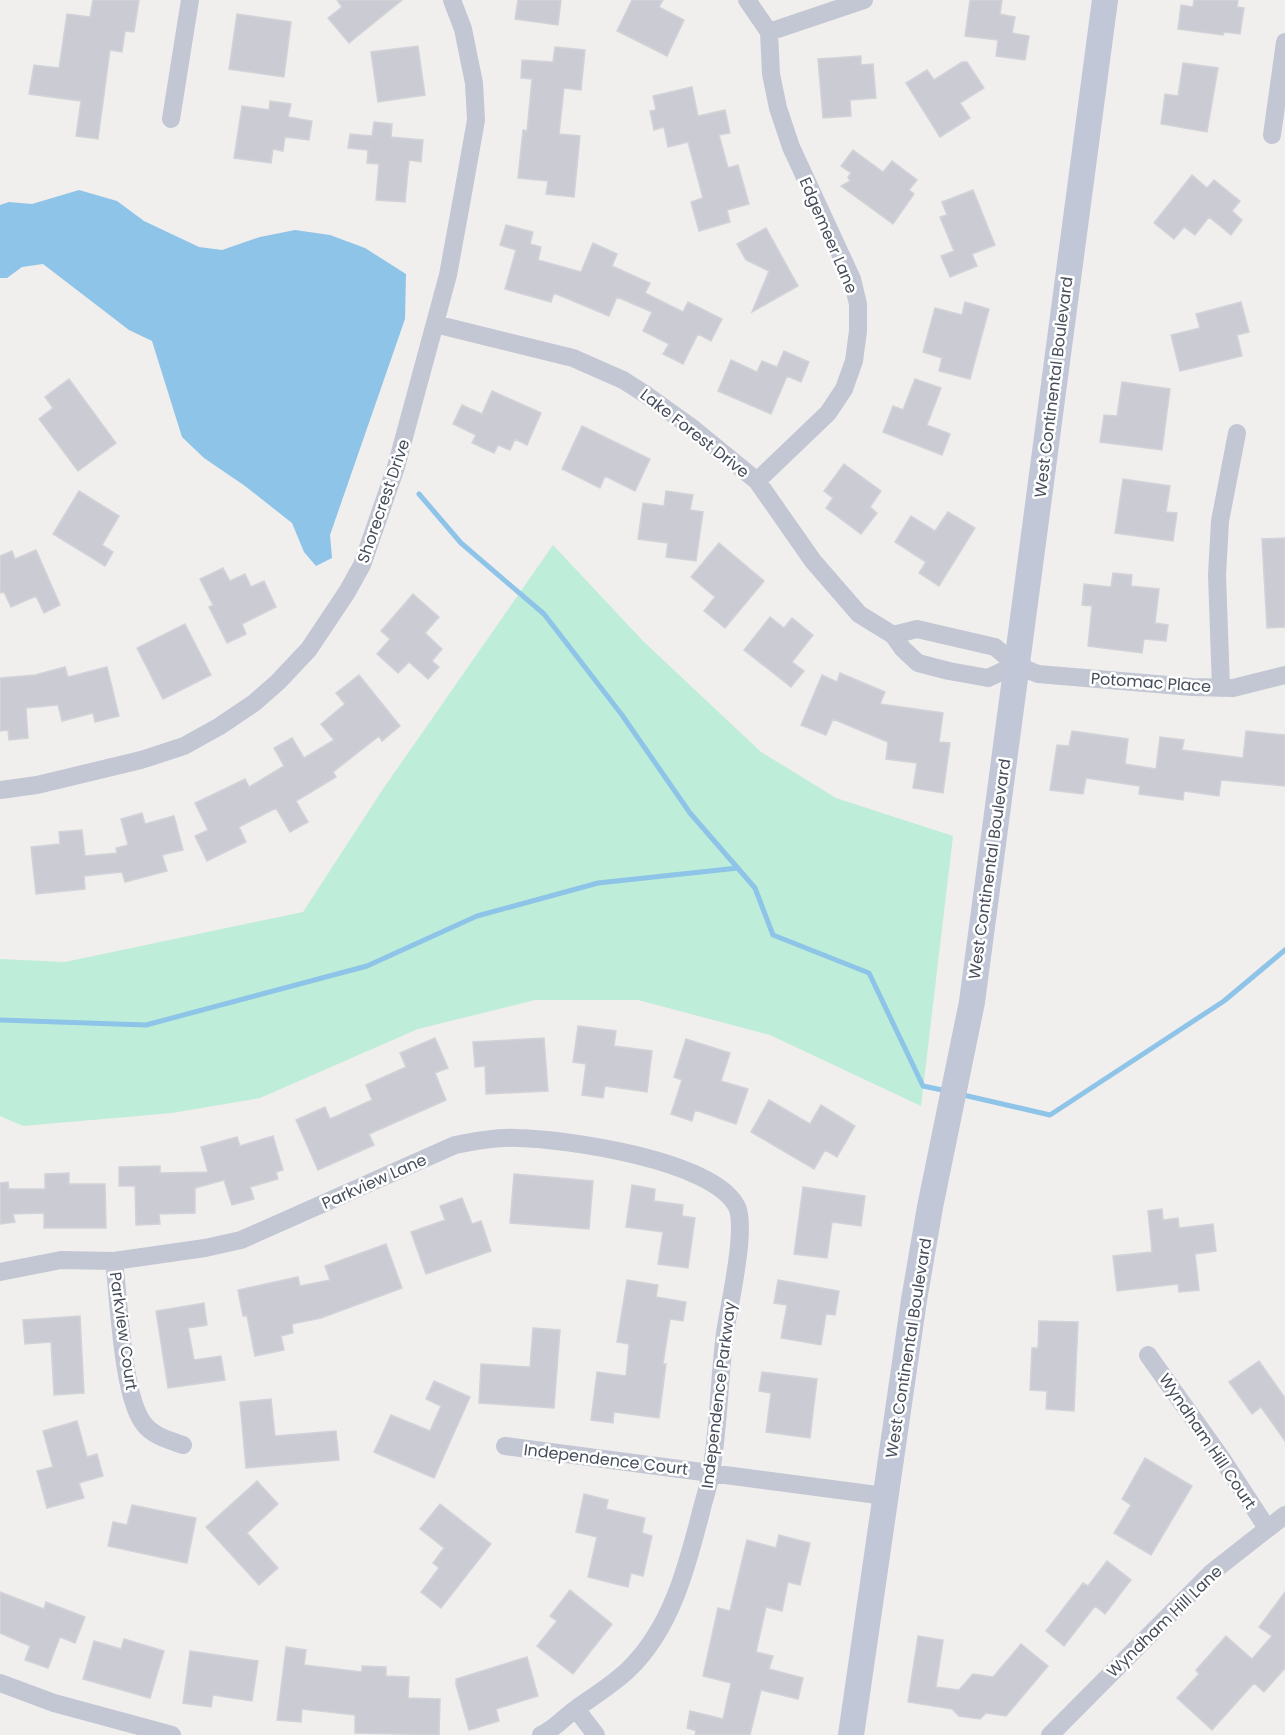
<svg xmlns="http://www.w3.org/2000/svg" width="1285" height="1735" viewBox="0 0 1285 1735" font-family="Poppins,sans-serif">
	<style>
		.green { fill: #beedd9 }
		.water { fill: #8dc4e8 }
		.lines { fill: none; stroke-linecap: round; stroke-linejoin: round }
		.stream { stroke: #8dc4e8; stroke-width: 5 }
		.building { fill: #cbccd3; stroke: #d2d3d9; stroke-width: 1.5 }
		.street { stroke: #c2c7d3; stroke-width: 18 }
		.secondary { stroke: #c1c7d6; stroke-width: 26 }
		.labels { text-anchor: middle; stroke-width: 5; stroke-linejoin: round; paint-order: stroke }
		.street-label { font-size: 16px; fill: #474e5b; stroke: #fff }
	</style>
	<rect width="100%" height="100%" fill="#f1eeee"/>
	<!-- green -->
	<path class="green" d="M 553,545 L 643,641 L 761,752 L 836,798 L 953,836 L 921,1106 L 770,1035 L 638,1000 L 535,1000 L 418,1029 L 260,1098 L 172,1113 L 23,1126 L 0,1116 L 0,959 L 65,962 L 303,912 L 383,789 Z"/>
	<!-- water -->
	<path class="water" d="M 79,190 L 117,201 L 144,221 L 199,247 L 222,250 L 260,237 L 295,230 L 330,235 L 365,248 L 406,274 L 405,319 L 330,535 L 332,558 L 316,566 L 304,552 L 292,523 L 245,486 L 204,458 L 182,437 L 152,341 L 129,330 L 43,264 L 22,267 L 7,278 L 0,278 L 0,205 L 9,202 L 32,204 Z"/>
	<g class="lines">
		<!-- stream -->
		<path class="stream" d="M 419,494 L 461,543 L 544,614 L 622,715 L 690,813 L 755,888 L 773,935 L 869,973 L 923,1086 L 947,1091
			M 0,1020 L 146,1025 L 367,966 L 477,916 L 598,883 L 738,868
			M 959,1094 L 1050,1115 L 1224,1001 L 1285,950"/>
	</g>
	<!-- building -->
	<path class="building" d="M 93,0 L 139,0 L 134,32 L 125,31 L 122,52 L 110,50 L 98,139 L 76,136 L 81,101 L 29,94 L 34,65 L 59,68 L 67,14 L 90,17 Z
		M 337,0 L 402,0 L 349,43 L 328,18 L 342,7 Z
		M 518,0 L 561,0 L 558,25 L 515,19 Z
		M 632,0 L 663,0 L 659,7 L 684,20 L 667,56 L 617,31 Z
		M 970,0 L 1002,0 L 1000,14 L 1015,17 L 1012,33 L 1029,36 L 1025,60 L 996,56 L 998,40 L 965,36 Z
		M 1194,0 L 1238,0 L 1237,7 L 1244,8 L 1240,34 L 1224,32 L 1223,35 L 1178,29 L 1181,5 L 1193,7 Z
		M 237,14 L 291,22 L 284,77 L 229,69 Z
		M 418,46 L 425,95 L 378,102 L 371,52 Z
		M 555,47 L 585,50 L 581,90 L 564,88 L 559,134 L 580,136 L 574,197 L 546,194 L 548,181 L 518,178 L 523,130 L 527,131 L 532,79 L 521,78 L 522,60 L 553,62 Z
		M 861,56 L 861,65 L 873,64 L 876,98 L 850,100 L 851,116 L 823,118 L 818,59 Z
		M 962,62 L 967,62 L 984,88 L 960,103 L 970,118 L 940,137 L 906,83 L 927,70 L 934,80 Z
		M 1183,63 L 1218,68 L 1207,132 L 1161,124 L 1165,94 L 1178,96 Z
		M 692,87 L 698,116 L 725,110 L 730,133 L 719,135 L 728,168 L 738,165 L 749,204 L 727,210 L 730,222 L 699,231 L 691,202 L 703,198 L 688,142 L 668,147 L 664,127 L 654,130 L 650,111 L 656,110 L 653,96 Z
		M 270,101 L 291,104 L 288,117 L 312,121 L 309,140 L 285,137 L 283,151 L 273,149 L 271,163 L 234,158 L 242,106 L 269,110 Z
		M 374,122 L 392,124 L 391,137 L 423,140 L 421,162 L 409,160 L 405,202 L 376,200 L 379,164 L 367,163 L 368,150 L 348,148 L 350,134 L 372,136 Z
		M 853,150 L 883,172 L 892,161 L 917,180 L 909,190 L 914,194 L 893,224 L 841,186 L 850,181 L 848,177 L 851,173 L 841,166 Z
		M 1192,175 L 1207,188 L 1214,180 L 1240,201 L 1232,211 L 1242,220 L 1231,235 L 1209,217 L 1195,235 L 1184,227 L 1174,239 L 1154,223 Z
		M 973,190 L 995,245 L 972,254 L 977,266 L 950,277 L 941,256 L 954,251 L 940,217 L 947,215 L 942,202 Z
		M 506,225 L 533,232 L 530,244 L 541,247 L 538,260 L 581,272 L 593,243 L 617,254 L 612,266 L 650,283 L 645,293 L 683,312 L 688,302 L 722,319 L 711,341 L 698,334 L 683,364 L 663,354 L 669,344 L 643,331 L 652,312 L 617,297 L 609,316 L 554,293 L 551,302 L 505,289 L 516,250 L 500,245 Z
		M 766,228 L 798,286 L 752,312 L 769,271 L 746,260 L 737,244 Z
		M 965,302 L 989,309 L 970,379 L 939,371 L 942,358 L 923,352 L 935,308 L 962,315 Z
		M 1241,302 L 1249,332 L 1237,335 L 1242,356 L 1180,371 L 1171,335 L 1200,328 L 1196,314 Z
		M 784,351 L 809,362 L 801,382 L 787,376 L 771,414 L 718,391 L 731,360 L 757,372 L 762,361 L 777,367 Z
		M 69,379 L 116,443 L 78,471 L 39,419 L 53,408 L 45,397 Z
		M 915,379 L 941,388 L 927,425 L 950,434 L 942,455 L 883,432 L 893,406 L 903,410 Z
		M 1122,382 L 1170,389 L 1162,450 L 1100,442 L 1104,415 L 1117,416 Z
		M 492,391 L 541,413 L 527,445 L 515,439 L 510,450 L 498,445 L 494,453 L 472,443 L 476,435 L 453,424 L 462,405 L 482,414 Z
		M 582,426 L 650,459 L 635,491 L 605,476 L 600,488 L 562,469 Z
		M 844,464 L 881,491 L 870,507 L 877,513 L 861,534 L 826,508 L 833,498 L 824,491 Z
		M 1123,479 L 1170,486 L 1166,512 L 1177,513 L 1173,541 L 1115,533 Z
		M 79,491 L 119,516 L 102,545 L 113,552 L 105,566 L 53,534 Z
		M 666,491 L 693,495 L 690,510 L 703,512 L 696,561 L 666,557 L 668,543 L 638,539 L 643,503 L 664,506 Z
		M 948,512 L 975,528 L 939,586 L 919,573 L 926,562 L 895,542 L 911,516 L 935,531 Z
		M 1285,538 L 1285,627 L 1267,628 L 1262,539 Z
		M 719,543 L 764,581 L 725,628 L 704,611 L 715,597 L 691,577 Z
		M 36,550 L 60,605 L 44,613 L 36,596 L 11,607 L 4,592 L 0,593 L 0,556 L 12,551 L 15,559 Z
		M 223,568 L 230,581 L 245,574 L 251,587 L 264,581 L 276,607 L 242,624 L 246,634 L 227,643 L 209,607 L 213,605 L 200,579 Z
		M 1113,573 L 1132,575 L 1131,586 L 1159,589 L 1155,623 L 1168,625 L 1166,641 L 1144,639 L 1142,653 L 1088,646 L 1092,606 L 1082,605 L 1084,584 L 1111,587 Z
		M 413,594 L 439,617 L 425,633 L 442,649 L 432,661 L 439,667 L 428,679 L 409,662 L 398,673 L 377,654 L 390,639 L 381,631 Z
		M 770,617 L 784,628 L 792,618 L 813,635 L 792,662 L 804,671 L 791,687 L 744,650 Z
		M 185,624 L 211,675 L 163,699 L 137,648 Z
		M 65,667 L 68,677 L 107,667 L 119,716 L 95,722 L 93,713 L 62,721 L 58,705 L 26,708 L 28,738 L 9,740 L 8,730 L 0,731 L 0,678 L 35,675 Z
		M 840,673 L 885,692 L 880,704 L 943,713 L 939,742 L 950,743 L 943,793 L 913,788 L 917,763 L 886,759 L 888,742 L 833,719 L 826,735 L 801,725 L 822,675 L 837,682 Z
		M 359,675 L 400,726 L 382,741 L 379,736 L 333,772 L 336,777 L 296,801 L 308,822 L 290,832 L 276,808 L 239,827 L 246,842 L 207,861 L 195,836 L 208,830 L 195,803 L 245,779 L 249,787 L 284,766 L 274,748 L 292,738 L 304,758 L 334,740 L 321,724 L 345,704 L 336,693 Z
		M 1072,731 L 1128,739 L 1125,764 L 1156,769 L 1160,737 L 1184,740 L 1182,750 L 1243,758 L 1246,731 L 1285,735 L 1285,786 L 1221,780 L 1219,796 L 1184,791 L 1183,800 L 1139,794 L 1140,786 L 1086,778 L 1083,794 L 1050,790 L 1057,745 L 1069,746 Z
		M 142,813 L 145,824 L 174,816 L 183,850 L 162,855 L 167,871 L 125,882 L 122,872 L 84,876 L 85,889 L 36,894 L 31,847 L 60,844 L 59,832 L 82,830 L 85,856 L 117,853 L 116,848 L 128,845 L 121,819 Z
		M 578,1026 L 616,1031 L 614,1046 L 652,1051 L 647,1092 L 605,1086 L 603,1098 L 582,1095 L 586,1064 L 573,1062 Z
		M 435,1038 L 448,1068 L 435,1073 L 446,1100 L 369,1134 L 374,1145 L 318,1170 L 296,1120 L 325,1107 L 330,1119 L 372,1100 L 366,1085 L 406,1067 L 400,1053 Z
		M 544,1038 L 548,1091 L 486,1094 L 485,1066 L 475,1067 L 473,1042 Z
		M 686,1039 L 730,1053 L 721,1081 L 748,1089 L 736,1124 L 695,1110 L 692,1121 L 671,1114 L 682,1080 L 674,1077 Z
		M 769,1100 L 810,1124 L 821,1105 L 855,1126 L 837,1157 L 825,1150 L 814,1169 L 751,1132 Z
		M 273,1136 L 283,1170 L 276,1172 L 278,1179 L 250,1187 L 254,1199 L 232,1205 L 224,1180 L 195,1188 L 195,1213 L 159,1214 L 160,1224 L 136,1225 L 135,1186 L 119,1186 L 119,1167 L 160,1166 L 160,1173 L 208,1172 L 201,1147 L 237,1137 L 240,1146 Z
		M 69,1173 L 69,1184 L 105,1184 L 106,1228 L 44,1228 L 44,1213 L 13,1214 L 15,1222 L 0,1224 L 0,1183 L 8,1182 L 9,1189 L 45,1189 L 45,1174 Z
		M 514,1174 L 593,1181 L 589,1229 L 510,1223 Z
		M 632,1185 L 655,1189 L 654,1201 L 683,1205 L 682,1216 L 695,1218 L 688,1268 L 658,1264 L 663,1232 L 626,1227 Z
		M 803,1187 L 865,1196 L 861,1226 L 832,1222 L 827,1258 L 794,1254 Z
		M 462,1198 L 472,1224 L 481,1221 L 491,1251 L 426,1274 L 411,1232 L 445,1220 L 440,1206 Z
		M 1162,1209 L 1163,1220 L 1178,1218 L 1179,1228 L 1213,1224 L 1216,1251 L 1195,1254 L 1199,1290 L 1179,1292 L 1178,1284 L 1117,1291 L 1113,1256 L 1152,1252 L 1148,1211 Z
		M 386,1244 L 402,1288 L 321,1318 L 292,1324 L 293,1333 L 281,1336 L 284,1350 L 255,1356 L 247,1316 L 243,1316 L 238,1290 L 298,1277 L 300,1286 L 330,1280 L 325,1266 Z
		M 627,1280 L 658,1285 L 656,1297 L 686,1302 L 683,1321 L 670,1319 L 663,1364 L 666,1364 L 659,1418 L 614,1412 L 613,1423 L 591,1420 L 597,1372 L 626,1376 L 629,1344 L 617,1342 Z
		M 778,1280 L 839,1291 L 835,1315 L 826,1314 L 821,1345 L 781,1338 L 787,1305 L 774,1303 Z
		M 204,1303 L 207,1325 L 188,1328 L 194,1360 L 221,1356 L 225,1380 L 168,1388 L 156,1311 Z
		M 80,1316 L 84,1393 L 54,1395 L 51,1342 L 25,1344 L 23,1320 Z
		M 1039,1321 L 1078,1322 L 1074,1411 L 1046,1409 L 1047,1391 L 1030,1390 L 1032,1348 L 1038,1348 Z
		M 533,1328 L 560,1330 L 554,1408 L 479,1403 L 481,1364 L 530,1367 Z
		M 1259,1361 L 1285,1398 L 1285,1441 L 1261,1407 L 1252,1414 L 1229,1382 Z
		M 762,1372 L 817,1379 L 810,1438 L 766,1432 L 771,1393 L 759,1391 Z
		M 434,1381 L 470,1397 L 434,1478 L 374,1452 L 391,1415 L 430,1431 L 441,1406 L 426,1399 Z
		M 271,1399 L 275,1436 L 336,1431 L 339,1460 L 246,1468 L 240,1402 Z
		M 77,1421 L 87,1457 L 97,1454 L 103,1476 L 79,1483 L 84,1498 L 47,1508 L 37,1471 L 53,1467 L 43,1431 Z
		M 1145,1458 L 1192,1486 L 1151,1555 L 1114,1533 L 1131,1505 L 1122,1499 Z
		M 257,1481 L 278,1504 L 247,1533 L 278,1568 L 259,1585 L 206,1527 Z
		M 584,1494 L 608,1500 L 606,1509 L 645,1518 L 642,1533 L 652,1536 L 643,1576 L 631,1573 L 628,1587 L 588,1577 L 597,1537 L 576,1532 Z
		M 440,1504 L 491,1544 L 441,1608 L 421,1592 L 439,1568 L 433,1563 L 444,1548 L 420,1529 Z
		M 132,1505 L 196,1518 L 187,1563 L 108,1546 L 113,1522 L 127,1525 Z
		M 779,1535 L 810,1543 L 800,1585 L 788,1582 L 782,1611 L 766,1607 L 756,1652 L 773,1656 L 769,1669 L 803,1678 L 798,1699 L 761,1690 L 750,1735 L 695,1735 L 696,1731 L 687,1728 L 690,1711 L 723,1719 L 731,1683 L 703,1676 L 718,1608 L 730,1611 L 747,1540 L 776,1548 Z
		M 1107,1561 L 1131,1580 L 1105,1614 L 1095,1606 L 1064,1646 L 1046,1631 L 1083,1583 L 1088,1586 Z
		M 570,1590 L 612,1624 L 573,1674 L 537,1646 L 557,1621 L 550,1616 Z
		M 0,1592 L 44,1609 L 46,1602 L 85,1617 L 75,1643 L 60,1637 L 48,1668 L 25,1660 L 30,1646 L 0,1633 Z
		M 1285,1592 L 1285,1668 L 1264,1692 L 1254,1683 L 1212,1730 L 1177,1698 L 1199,1674 L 1196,1670 L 1226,1636 L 1252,1659 L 1272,1636 L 1259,1627 Z
		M 918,1636 L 943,1640 L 936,1687 L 959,1690 L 973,1674 L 993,1677 L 1021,1644 L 1048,1666 L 1006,1716 L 986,1713 L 980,1719 L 959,1716 L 952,1709 L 908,1702 Z
		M 124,1639 L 164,1651 L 150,1698 L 83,1679 L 94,1641 L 121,1649 Z
		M 286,1647 L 306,1650 L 304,1665 L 362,1672 L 362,1666 L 386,1667 L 386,1676 L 409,1677 L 408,1698 L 440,1699 L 439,1735 L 355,1733 L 355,1715 L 302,1709 L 301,1722 L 277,1720 Z
		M 190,1651 L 258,1661 L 252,1701 L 213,1695 L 211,1707 L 183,1703 Z
		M 527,1657 L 538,1696 L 496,1709 L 499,1721 L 469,1730 L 456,1685 L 456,1679 Z"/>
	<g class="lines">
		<!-- street -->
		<path class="street" d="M 747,0 L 769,32 L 771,74 L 778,108 L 791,147 L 852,279 L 858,304 L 858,331 L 854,361 L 844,389 L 828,413 L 757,481
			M 769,32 L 864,0
			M 171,119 L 190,0
			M 1272,135 L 1285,42
			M 435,324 L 573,358 L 623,380 L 645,394 L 691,427 L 757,481 L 813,561 L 859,614 L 893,635 L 903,649 L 918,663 L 949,671 L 988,678 L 1016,665
			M 893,635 L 917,629 L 995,647 L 1016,665 L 1038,674 L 1192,687 L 1233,688 L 1285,675
			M 1221,688 L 1217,575 L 1220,521 L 1237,433
			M 0,790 L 37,785 L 141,760 L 184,746 L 220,726 L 254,703 L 278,682 L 309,649 L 347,592 L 362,565 L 396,467 L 448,275 L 463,193 L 476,120 L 474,83 L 463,29 L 452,0
			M 114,1261 C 119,1298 122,1397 144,1424 C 153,1436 169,1440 183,1445
			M 0,1272 L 61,1260 L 114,1261 L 205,1248 L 241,1240 L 455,1145 C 476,1141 497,1137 518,1138 C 566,1139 714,1160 737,1207 C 747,1229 729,1306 725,1333 C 719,1379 719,1426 711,1472 C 709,1486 704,1499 701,1512 C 687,1567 671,1629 628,1670 C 612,1685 594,1696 577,1708 C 564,1717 556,1728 541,1735
			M 1148,1355 L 1222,1459 L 1267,1528
			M 505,1446 L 885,1496
			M 0,1683 L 54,1703 L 172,1735
			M 576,1709 L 596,1735
			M 1050,1735 L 1211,1573 L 1285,1515"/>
		<!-- secondary -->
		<path class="secondary" d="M 851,1735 L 914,1300 L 930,1207 L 972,1002 L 1105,0"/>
	</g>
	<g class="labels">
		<!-- street labels -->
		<g class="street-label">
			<text transform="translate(829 235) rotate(67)" y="6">Edgemeer Lane</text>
			<text transform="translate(1053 387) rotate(-83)" y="6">West Continental Boulevard</text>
			<text transform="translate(695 433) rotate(38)" y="6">Lake Forest Drive</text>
			<text transform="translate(383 501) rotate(-71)" y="6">Shorecrest Drive</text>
			<text transform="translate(1151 682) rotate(4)" y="6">Potomac Place</text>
			<text transform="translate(989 869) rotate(-82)" y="6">West Continental Boulevard</text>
			<text transform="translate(374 1181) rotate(-24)" y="6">Parkview Lane</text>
			<text transform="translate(124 1331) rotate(82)" y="6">Parkview Court</text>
			<text transform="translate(908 1348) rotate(-81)" y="6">West Continental Boulevard</text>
			<text transform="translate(718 1395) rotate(-83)" y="6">Independence Parkway</text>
			<text transform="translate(1208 1441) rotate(56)" y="6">Wyndham Hill Court</text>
			<text transform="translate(606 1459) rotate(7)" y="6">Independence Court</text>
			<text transform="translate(1164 1621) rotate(-44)" y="6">Wyndham Hill Lane</text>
		</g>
	</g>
</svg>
